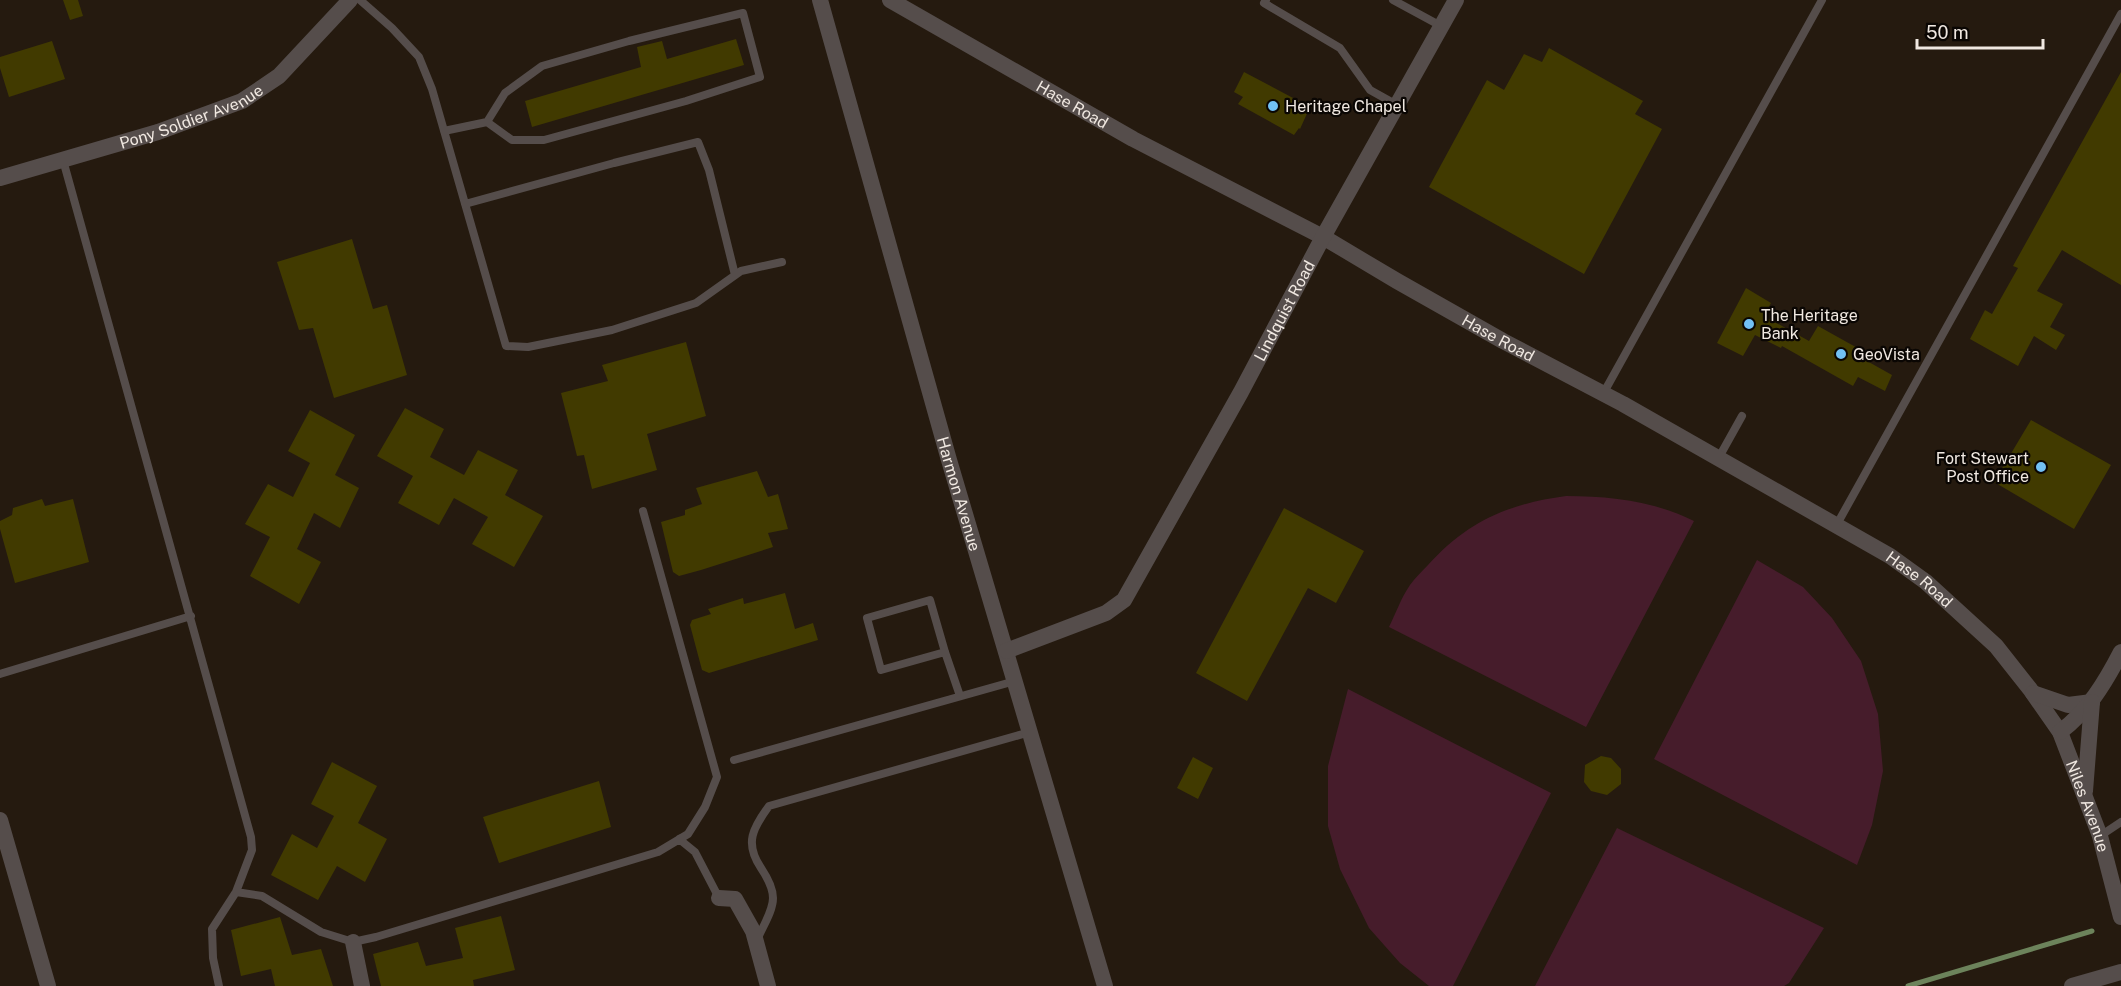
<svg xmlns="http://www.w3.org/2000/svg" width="2121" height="986" viewBox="0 0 2121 986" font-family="'Public Sans',sans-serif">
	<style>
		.green { fill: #461c2b }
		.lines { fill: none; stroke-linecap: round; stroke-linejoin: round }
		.stream { stroke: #6c835b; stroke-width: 5 }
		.building { fill: #413a00 }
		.lane { stroke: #554d4b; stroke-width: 8 }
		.street { stroke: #554d4b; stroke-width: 16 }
		.poi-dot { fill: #72c1f5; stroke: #0a0603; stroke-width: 2 }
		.labels { text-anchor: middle; stroke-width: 4.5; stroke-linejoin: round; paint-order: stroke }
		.street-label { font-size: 16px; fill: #f0e8e1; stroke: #0a0603 }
		.poi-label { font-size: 16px; fill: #f0e8e1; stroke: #0a0603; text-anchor: start }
	</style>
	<rect width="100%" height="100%" fill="#251a0f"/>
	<!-- green -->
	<path class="green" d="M 1566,496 C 1610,496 1654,501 1694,521 L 1586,727 L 1389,627 C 1396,613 1401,598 1410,585 C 1415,578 1422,571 1428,565 C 1468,521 1508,504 1566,496 Z
		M 1757,560 L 1803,587 L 1832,618 L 1861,661 L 1878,714 L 1883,771 L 1872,825 L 1857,865 L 1654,759 Z
		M 1348,689 L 1551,793 L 1453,986 L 1429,986 L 1400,963 L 1369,928 L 1340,869 L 1328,826 L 1328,766 Z
		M 1617,828 L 1824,928 L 1789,983 L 1784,986 L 1535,986 Z"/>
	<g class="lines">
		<!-- stream -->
		<path class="stream" d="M 1908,986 L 2092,931"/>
	</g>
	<!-- building -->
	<path class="building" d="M 63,0 L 78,0 L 83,16 L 70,20 Z
		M 736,39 L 744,65 L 532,127 L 525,101 L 641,67 L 637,47 L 662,41 L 667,59 Z
		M 52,41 L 65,79 L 9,97 L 0,68 L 0,57 Z
		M 1549,48 L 1643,101 L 1635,114 L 1662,129 L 1584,274 L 1429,187 L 1487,80 L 1504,90 L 1524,54 L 1542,62 Z
		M 1244,72 L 1310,107 L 1300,129 L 1299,128 L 1294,135 L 1238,104 L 1243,97 L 1234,92 Z
		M 2121,72 L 2121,285 L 2062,250 L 2037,291 L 2063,304 L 2050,327 L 2065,335 L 2056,350 L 2034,336 L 2018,366 L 1970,339 L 1985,310 L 1992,314 L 2018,268 L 2013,266 Z
		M 352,239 L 373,309 L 387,305 L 407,375 L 334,398 L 313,328 L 299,330 L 277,262 Z
		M 1746,288 L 1771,303 L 1764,316 L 1809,341 L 1818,326 L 1870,355 L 1867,361 L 1892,375 L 1885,391 L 1858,377 L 1853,386 L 1782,346 L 1781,348 L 1755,335 L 1743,356 L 1717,343 Z
		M 686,342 L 706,416 L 647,434 L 657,470 L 592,489 L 584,455 L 577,456 L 561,393 L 608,381 L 602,365 Z
		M 405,408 L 444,429 L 430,457 L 464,475 L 478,450 L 518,470 L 505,495 L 543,516 L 514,567 L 472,544 L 488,517 L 454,498 L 439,525 L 398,503 L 413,476 L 377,456 Z
		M 310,410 L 355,435 L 335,475 L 359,488 L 340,528 L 314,513 L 297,549 L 321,562 L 299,604 L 250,576 L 270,537 L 245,524 L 268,484 L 293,497 L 310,463 L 288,451 Z
		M 2031,420 L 2111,465 L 2074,529 L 1994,482 Z
		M 757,471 L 768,497 L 778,494 L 788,529 L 768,533 L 773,547 L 701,570 L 679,576 L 673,572 L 661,522 L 685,515 L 685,510 L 702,504 L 696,488 Z
		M 42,499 L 45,506 L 73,499 L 89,562 L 15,583 L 0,529 L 0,521 L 12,515 L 13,508 Z
		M 1284,508 L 1364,551 L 1336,603 L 1308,588 L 1247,701 L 1196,673 Z
		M 785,593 L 795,629 L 813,623 L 818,640 L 709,673 L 702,670 L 690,625 L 692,620 L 711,614 L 708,609 L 743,598 L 744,604 Z
		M 1601,756 L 1611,758 L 1621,769 L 1621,784 L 1607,795 L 1591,791 L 1584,782 L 1585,765 Z
		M 1193,757 L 1213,768 L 1198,799 L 1177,788 Z
		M 332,762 L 377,786 L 358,823 L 387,839 L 365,882 L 337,866 L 318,900 L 271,875 L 292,834 L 317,848 L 334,816 L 311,804 Z
		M 599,781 L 611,827 L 499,863 L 483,817 Z
		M 501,916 L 515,970 L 473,980 L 474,986 L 381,986 L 373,954 L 418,942 L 426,966 L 463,958 L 455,928 Z
		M 280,917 L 292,955 L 321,949 L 333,986 L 275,986 L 271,969 L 241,976 L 231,930 Z"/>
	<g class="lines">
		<!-- lane -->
		<path class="lane" d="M 360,0 L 392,28 L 419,57 L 432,89 L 506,346 L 528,347 L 612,330 L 696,303 L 741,271 L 782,262
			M 1266,0 L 1264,3 L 1340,48 L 1370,90 L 1397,105
			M 1393,0 L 1441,26
			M 444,131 L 487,122 L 512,140 L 544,140 L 686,101 L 760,77 L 743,13 L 629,41 L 542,66 L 505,93 L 487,122
			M 63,160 L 251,837 L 252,850 L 236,892 L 212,929 L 213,958 L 219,986
			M 465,204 L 614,163 L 698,142 L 709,170 L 735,275
			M 1603,394 L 1822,0
			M 1718,459 L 1742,416
			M 1836,526 L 2121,14
			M 945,652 L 881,670 L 867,618 L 930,600 L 945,652 L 960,696
			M 0,674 L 191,616
			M 734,760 L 1015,681
			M 2100,836 L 2121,822
			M 679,839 L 695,852 L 719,898
			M 236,892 L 262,896 L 321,932 L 353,942 L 376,937 L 658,852 L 688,834 L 705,807 L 717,777 L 643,511
			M 758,938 C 763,926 773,911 773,898 C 773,888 767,877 761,868 C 744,843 753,828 769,806 L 1030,732"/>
		<!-- street -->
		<g class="street">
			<path id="s1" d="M 820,0 L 949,460 L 1105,986"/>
			<path id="s2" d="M 890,0 L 1133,139 L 1323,237 L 1397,281 L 1503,341 L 1623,404 L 1890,556 L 1926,582 L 1996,646 L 2030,689 L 2060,732 L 2100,836 L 2121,917"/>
			<path id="s3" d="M 0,178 L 158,132 L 242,101 L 279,76 L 350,0"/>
			<path id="s4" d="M 1006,651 L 1106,613 L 1124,600 L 1241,392 L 1323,237 L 1456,0"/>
			<path d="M 2033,693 L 2068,705 L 2092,702"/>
			<path d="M 2060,732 C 2088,711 2105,683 2121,652"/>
			<path d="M 2085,791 L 2092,702"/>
			<path d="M 0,820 L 48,986"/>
			<path d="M 719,898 L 735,899 L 753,931 L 768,986"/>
			<path d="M 353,942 L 362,986"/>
			<path d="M 2072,986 L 2121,972"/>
		</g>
	</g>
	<!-- markers -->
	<g class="poi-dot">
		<circle cx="1273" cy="106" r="6"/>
		<circle cx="1749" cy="324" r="6"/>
		<circle cx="1841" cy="354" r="6"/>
		<circle cx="2041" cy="467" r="6"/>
	</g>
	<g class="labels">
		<!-- street labels -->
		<g class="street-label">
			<text dy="6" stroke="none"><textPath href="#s2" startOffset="210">Hase Road</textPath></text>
			<text dy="6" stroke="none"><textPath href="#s3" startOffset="201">Pony Soldier Avenue</textPath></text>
			<text dy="6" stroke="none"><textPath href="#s4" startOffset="460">Lindquist Road</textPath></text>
			<text dy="6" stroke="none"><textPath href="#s2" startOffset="696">Hase Road</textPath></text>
			<text dy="6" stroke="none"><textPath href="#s1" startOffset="513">Harmon Avenue</textPath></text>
			<text dy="6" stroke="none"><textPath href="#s2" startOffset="1182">Hase Road</textPath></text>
			<text dy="6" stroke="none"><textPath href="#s2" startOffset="1470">Niles Avenue</textPath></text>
		</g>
		<!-- poi labels -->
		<g class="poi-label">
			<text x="1285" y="112">Heritage Chapel</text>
			<text x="1761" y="321">The Heritage<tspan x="1761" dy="18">Bank</tspan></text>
			<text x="1853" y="360">GeoVista</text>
			<text x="2029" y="464" text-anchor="end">Fort Stewart<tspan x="2029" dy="18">Post Office</tspan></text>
		</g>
	</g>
	<!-- scale -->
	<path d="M1917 39v9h126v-9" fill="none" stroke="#f0e8e1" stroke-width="3"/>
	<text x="1926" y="39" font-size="18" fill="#f0e8e1" stroke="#0a0603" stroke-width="4.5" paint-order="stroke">50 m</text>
</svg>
